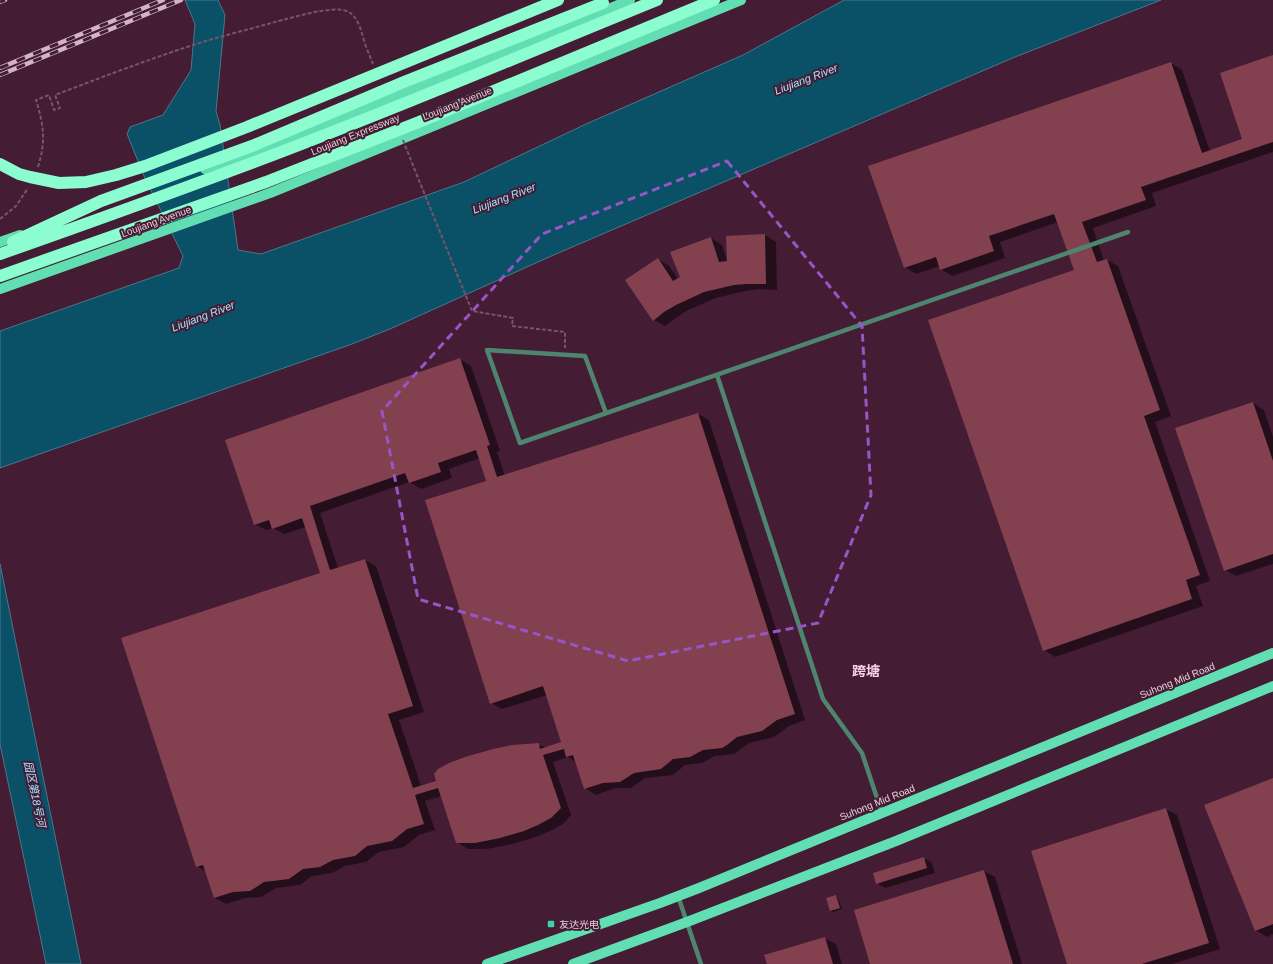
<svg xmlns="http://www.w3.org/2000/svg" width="1273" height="964" viewBox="0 0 1273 964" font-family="Arial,'Noto Sans SC',sans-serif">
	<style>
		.water { fill: #0a5067; stroke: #4d768a }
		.shadow { fill: #0007; fill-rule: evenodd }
		.building { fill: #834150; fill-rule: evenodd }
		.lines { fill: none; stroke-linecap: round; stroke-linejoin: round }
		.path { stroke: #785568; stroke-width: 2; stroke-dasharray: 4 2; stroke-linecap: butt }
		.lane { stroke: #4e856f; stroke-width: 4.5 }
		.primary { stroke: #62dfb2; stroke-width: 10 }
		.rail-casing { stroke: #d2b5c4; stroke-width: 4.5 }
		.rail { stroke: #441c33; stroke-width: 3; stroke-dasharray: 9; stroke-linecap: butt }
		.path-bridge { stroke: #785568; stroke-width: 2; stroke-dasharray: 4 2; stroke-linecap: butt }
		.highway-bridge { stroke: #8bfdd1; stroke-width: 12 }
		.marked { fill: none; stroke: #9755c6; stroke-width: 3; stroke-dasharray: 8 5; stroke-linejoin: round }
		.poi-dot { fill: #3dd4a3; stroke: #441c33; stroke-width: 1.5 }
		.labels { text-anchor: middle; stroke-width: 4; stroke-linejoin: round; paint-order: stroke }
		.street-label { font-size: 10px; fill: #eacfdc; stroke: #441c33 }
		.poi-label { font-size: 10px; fill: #eacfdc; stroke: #441c33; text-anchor: start }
		.water-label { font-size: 11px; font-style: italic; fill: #a4e3fe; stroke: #441c33 }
		.district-label { font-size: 14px; font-weight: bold; fill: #fcd0e6; stroke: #441c33 }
	</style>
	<rect width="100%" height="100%" fill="#441c33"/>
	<!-- water -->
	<path class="water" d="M 185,0 L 218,0 L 225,15 L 216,111 L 220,125 L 238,250 L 261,254 L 464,182 L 586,124 L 743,55 L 844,0 L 1161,0 L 1015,57 L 549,257 L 390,329 L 352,344 L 0,468 L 0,331 L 179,268 L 183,256 L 144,176 L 127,134 L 130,127 L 163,115 L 191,70 L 195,24 Z
		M 0,564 L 81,964 L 46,964 L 0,744 Z"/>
	<!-- shadow -->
	<path class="shadow" d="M 1273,56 L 1273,152 L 1152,193 L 1156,206 L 1093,228 L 1104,261 L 1107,260 L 1118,266 L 1171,416 L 1155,422 L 1210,581 L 1196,586 L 1203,606 L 1055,657 L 1044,650 L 1075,270 L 1058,222 L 1000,242 L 1005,258 L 952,276 L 941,269 L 940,266 L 916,274 L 905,267 L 1171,63 L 1182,70 L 1210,151 L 1244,140 Z
		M 765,235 L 776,242 L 777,290 L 759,289 L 745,291 L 716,298 L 688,310 L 676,318 L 665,326 L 654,320 L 658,259 L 669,266 L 678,279 L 681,278 L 711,238 L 722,245 L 727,261 Z
		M 459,359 L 471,366 L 500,451 L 497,452 L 505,476 L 698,414 L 709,420 L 805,720 L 789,726 L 774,737 L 749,743 L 738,751 L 734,754 L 715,756 L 702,763 L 685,765 L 673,775 L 645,778 L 631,788 L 615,788 L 596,795 L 585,788 L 576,762 L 568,757 L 553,762 L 571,815 L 563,824 L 550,831 L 536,837 L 512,844 L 487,849 L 468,849 L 457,842 L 442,796 L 425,801 L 435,830 L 419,835 L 404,847 L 379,852 L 366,862 L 345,866 L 332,873 L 312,876 L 300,885 L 276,888 L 261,897 L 245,898 L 226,904 L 215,898 L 207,872 L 197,866 L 321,574 L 306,527 L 284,534 L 273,528 L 266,530 L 255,524 ZM 480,458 L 487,481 L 491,703 L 502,709 L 547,695 L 563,743 L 546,748 L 538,744 L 437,782 L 421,786 L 399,720 L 424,712 L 376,566 L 365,560 L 338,568 L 320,513 L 409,482 L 421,489 L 452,478 L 449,469 Z
		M 1253,403 L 1264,410 L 1273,437 L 1273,564 L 1236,576 L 1225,570 Z
		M 1273,779 L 1273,934 L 1267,937 L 1255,930 Z
		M 1166,809 L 1177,815 L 1220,949 L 1172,964 L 1068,964 Z
		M 924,858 L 932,863 L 935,873 L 885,888 L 877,883 Z
		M 984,871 L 995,877 L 1022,964 L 871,964 Z
		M 836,896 L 838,898 L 842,909 L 833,912 L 831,911 Z
		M 824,938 L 836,944 L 842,964 L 768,964 Z"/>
	<!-- building -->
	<path class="building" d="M 1273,55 L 1273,142 L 1141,187 L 1146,200 L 1082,222 L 1097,262 L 1107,259 L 1160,410 L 1144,416 L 1200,575 L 1186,580 L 1192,599 L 1043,651 L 928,320 L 1074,270 L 1054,214 L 989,236 L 994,251 L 940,270 L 936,257 L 904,268 L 868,166 L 1171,62 L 1202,153 L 1242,139 L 1220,73 Z
		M 765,234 L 766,284 L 747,284 L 734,285 L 704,292 L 676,305 L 664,312 L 653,321 L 625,280 L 658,258 L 673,281 L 680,277 L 670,252 L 711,237 L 719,262 L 727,261 L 726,236 Z
		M 460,358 L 490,445 L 487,446 L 497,477 L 698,413 L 795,714 L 777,720 L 762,731 L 737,737 L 727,745 L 722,748 L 703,750 L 690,757 L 673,759 L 661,769 L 634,773 L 620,782 L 603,783 L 584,789 L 573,755 L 566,757 L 564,749 L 543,755 L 561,808 L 551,818 L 538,825 L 524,831 L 500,838 L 475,843 L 456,843 L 438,788 L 415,795 L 424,824 L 407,829 L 392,841 L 367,846 L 355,856 L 333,860 L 320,867 L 303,869 L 289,879 L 264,882 L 250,891 L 233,892 L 214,898 L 203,865 L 196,867 L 121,638 L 320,573 L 302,518 L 272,529 L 269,520 L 254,525 L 225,440 ZM 476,450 L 486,481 L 425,500 L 490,704 L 543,686 L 561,742 L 540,749 L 539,743 L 512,745 L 493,749 L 465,757 L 449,763 L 438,769 L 434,774 L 436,781 L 413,788 L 388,714 L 413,706 L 365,559 L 330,570 L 310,506 L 405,473 L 409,483 L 441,472 L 438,463 Z
		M 1253,402 L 1273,461 L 1273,554 L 1224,571 L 1175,428 Z
		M 1273,778 L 1273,924 L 1255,931 L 1204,805 Z
		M 1166,808 L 1209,943 L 1142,964 L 1067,964 L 1031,851 Z
		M 924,857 L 927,868 L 876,884 L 873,873 Z
		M 984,870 L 1013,964 L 870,964 L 854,910 Z
		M 836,895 L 840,908 L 830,911 L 826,898 Z
		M 825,937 L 833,964 L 767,964 L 764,955 Z"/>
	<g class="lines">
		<!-- path -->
		<path class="path" d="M 38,167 C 46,141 44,126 36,100 L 49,95 L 54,110 L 60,108 L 55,95 C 100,78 144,61 190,46 C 217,37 247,30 275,22 C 291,18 335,4 349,12 C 359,18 362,34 365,44
			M 414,168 L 472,311 L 513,318 L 512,326 L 565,332 L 565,348
			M 0,219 L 16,206 L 28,188"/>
		<!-- lane -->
		<path class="lane" d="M 717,375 L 823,699 L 862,753 L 882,813
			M 606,413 L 585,356 L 487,350 L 520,443 L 1128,232
			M 678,896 L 701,964"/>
		<!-- primary -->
		<path class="primary" d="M 205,169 C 349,119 489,58 630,0
			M 0,242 L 20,235
			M 0,289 L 270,193 L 741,0
			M 487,964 L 660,903 L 699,888 L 1273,653
			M 573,964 L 687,922 L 896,841 L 1273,686"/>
		<defs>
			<path id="rail" d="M 0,2 L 5,0
				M 0,68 L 163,0
				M 0,75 L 181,0"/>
		</defs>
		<!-- rail casing -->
		<use href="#rail" class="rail-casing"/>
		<!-- rail -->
		<use href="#rail" class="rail"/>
		<!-- path-bridge -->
		<path class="path-bridge" d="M 365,44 L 373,64
			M 403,140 L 414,168"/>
		<!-- highway-bridge -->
		<path class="highway-bridge" d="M 0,164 L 19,174 L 30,177 L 59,183 L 86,182 L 116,175 L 145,166 L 247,127 L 558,0
			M 13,242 L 101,201 L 252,146 L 404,82 L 603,3
			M 0,254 C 86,224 171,193 257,161 C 391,111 524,54 657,0
			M 0,276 L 266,182 L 419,122 L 714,0"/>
	</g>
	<!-- marked area -->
	<path class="marked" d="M 727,161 L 862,326 L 871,495 L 818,623 L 628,661 L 418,599 L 382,411 L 542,234 Z"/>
	<!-- markers -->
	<rect class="poi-dot" x="547" y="920" width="8" height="8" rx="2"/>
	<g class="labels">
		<!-- street labels -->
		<g class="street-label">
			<text transform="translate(457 103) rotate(-22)" y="4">Loujiang Avenue</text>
			<text transform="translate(355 134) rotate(-22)" y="4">Loujiang Expressway</text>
			<text transform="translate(156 221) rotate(-20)" y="4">Loujiang Avenue</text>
			<text transform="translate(1177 680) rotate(-22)" y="4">Suhong Mid Road</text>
			<text transform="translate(877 802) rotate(-22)" y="4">Suhong Mid Road</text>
		</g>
		<!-- poi labels -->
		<g class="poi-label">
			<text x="559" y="928">友达光电</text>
		</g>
		<!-- water labels -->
		<g class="water-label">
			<text transform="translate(806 79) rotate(-21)" y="4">Liujiang River</text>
			<text transform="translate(504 198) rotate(-21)" y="4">Liujiang River</text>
			<text transform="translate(203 316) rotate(-21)" y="4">Liujiang River</text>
			<text transform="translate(35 794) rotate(78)" y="4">园区第18号河</text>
		</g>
		<!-- district labels -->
		<g class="district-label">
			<text x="866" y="676">跨塘</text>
		</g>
	</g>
</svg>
